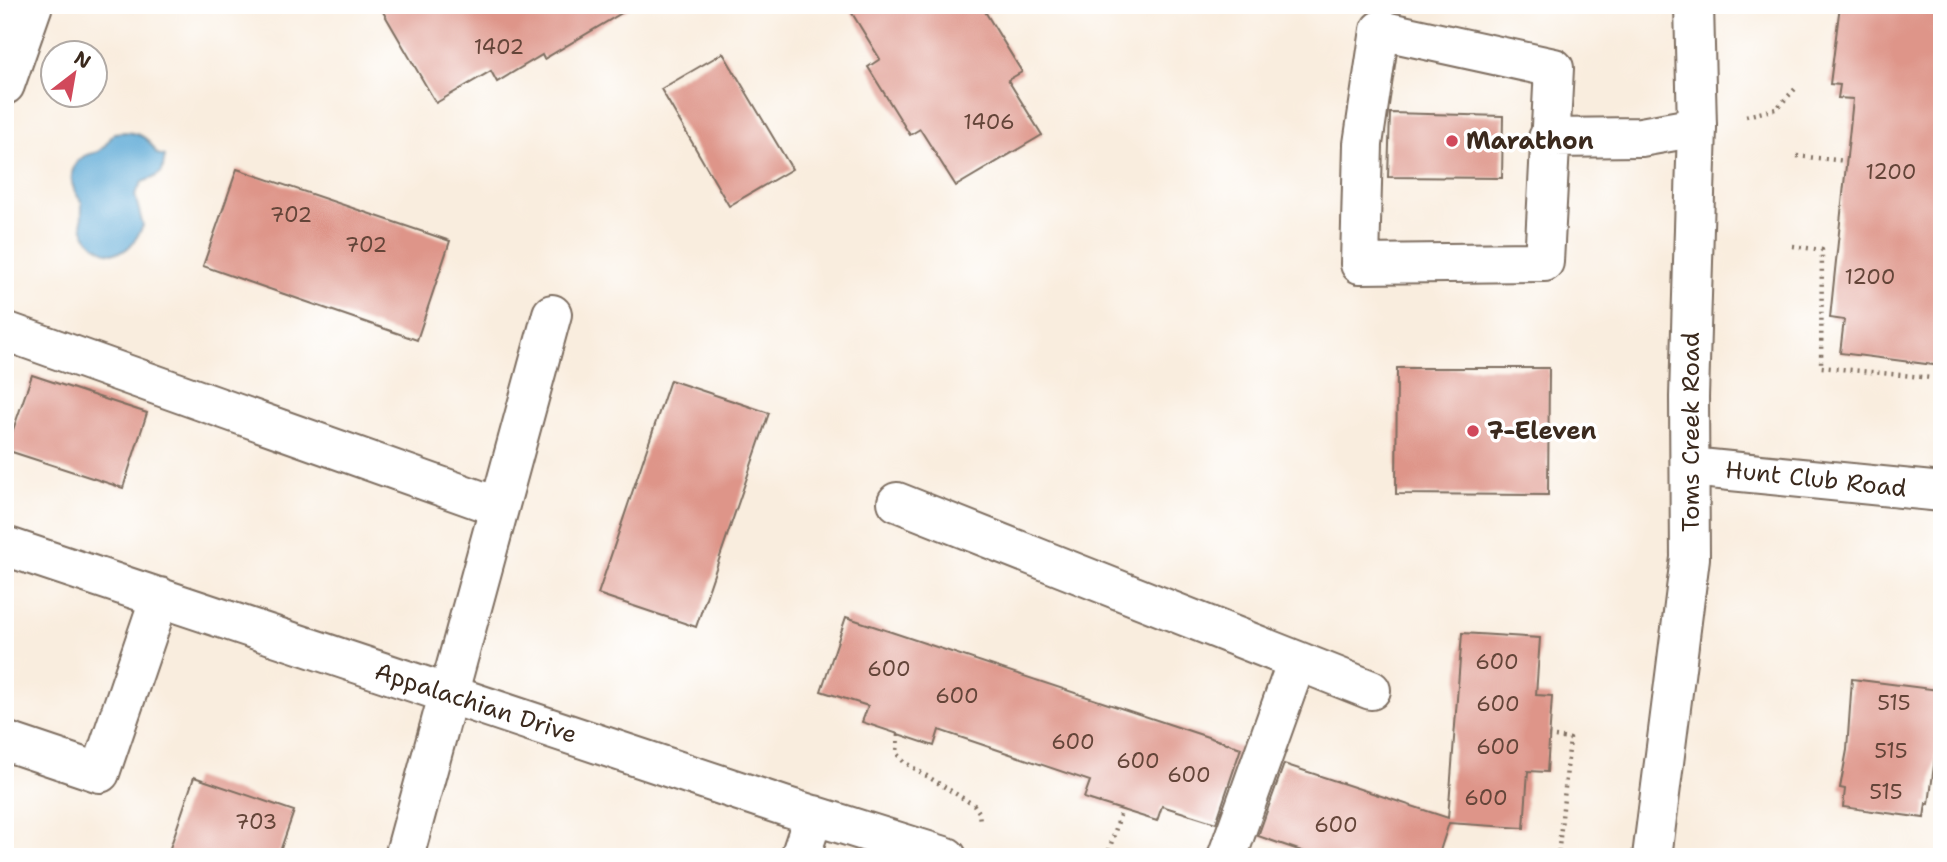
<svg xmlns="http://www.w3.org/2000/svg" width="1947" height="862" viewBox="0 0 1947 862" font-family="'Shantell Sans',sans-serif">
	<style>
		.water { fill: #5ba9d5; stroke: #4b6a7a; stroke-width: 2 }
		.building { fill: #de9589 }
		.lines { fill: none; stroke-linecap: round; stroke-linejoin: round }
		.minor-casing { stroke: #7e6e61; stroke-width: 42 }
		.major-casing { stroke: #7e6e61; stroke-width: 42 }
		.path { stroke: #7e6e61; stroke-width: 4.5; stroke-dasharray: 2 5; stroke-linecap: butt }
		.minor { stroke: #fff; stroke-width: 38 }
		.major { stroke: #fff; stroke-width: 38 }
		.poi-dot { fill: #d1495b; stroke: #fff; stroke-width: 2.5 }
		.labels { text-anchor: middle; stroke-width: 7; stroke-linejoin: round; paint-order: stroke }
		.number-label { font-size: 21px; fill: #644539 }
		.poi-label { font-size: 24px; font-weight: bold; fill: #3b2a1e; stroke: #fff; text-anchor: start }
		.street-label { font-size: 24px; fill: #3b2a1e; stroke: #fff }
	</style>
	<rect width="100%" height="100%" fill="#fff"/>
	<filter id="ink" filterUnits="userSpaceOnUse"><feTurbulence type="fractalNoise" baseFrequency=".0143" numOctaves="2"/><feDisplacementMap in="SourceGraphic" scale="14" xChannelSelector="R" yChannelSelector="G"/><feConvolveMatrix kernelMatrix="1 2 1 2 8 2 1 2 1" color-interpolation-filters="sRGB"/></filter>
	<filter id="wash" filterUnits="userSpaceOnUse"><feTurbulence type="fractalNoise" baseFrequency=".00686" numOctaves="4" result="noise"/><feDisplacementMap in="SourceGraphic" scale="28" xChannelSelector="R" yChannelSelector="G"/><feGaussianBlur stdDeviation="1.57" result="paint"/><feColorMatrix in="noise" values="0 0 0 0 0 0 0 0 0 0 0 0 0 0 0 0 0 1.4 0 .05"/><feComposite in="paint" operator="in"/></filter>
	<g filter="url(#wash)">
		<rect width="100%" height="100%" fill="#f9edde"/>
		<!-- water -->
		<path class="water" d="M 126,132 C 143,134 149,139 157,154 L 165,156 L 162,172 L 153,178 L 142,182 L 135,195 L 143,226 C 139,234 132,247 123,251 C 107,258 88,244 83,229 C 81,221 82,210 82,202 C 70,188 66,169 83,157 C 87,153 94,154 99,151 C 105,147 110,139 114,133 Z"/>
		<g id="blocks">
			<!-- building -->
			<path class="building" d="M 379,5 L 635,5 L 544,59 L 542,55 L 497,82 L 491,71 L 436,103 Z
				M 847,5 L 981,5 L 1022,72 L 1008,80 L 1042,135 L 956,186 L 920,129 L 910,135 L 868,67 L 880,59 Z
				M 1840,5 L 1942,5 L 1942,366 L 1840,353 L 1844,320 L 1830,318 L 1853,99 L 1838,98 L 1840,85 L 1830,84 Z
				M 723,53 L 792,169 L 729,206 L 661,89 Z
				M 1390,113 L 1503,116 L 1502,178 L 1388,177 Z
				M 237,169 L 450,241 L 417,340 L 203,266 Z
				M 1397,368 L 1549,368 L 1548,495 L 1396,494 Z
				M 32,375 L 147,413 L 123,488 L 6,450 Z
				M 670,380 L 769,413 L 696,627 L 598,594 Z
				M 846,617 L 1241,748 L 1216,823 L 1162,806 L 1157,821 L 1084,798 L 1090,781 L 939,730 L 934,746 L 862,722 L 868,706 L 821,691 Z
				M 1462,633 L 1540,638 L 1536,695 L 1552,696 L 1547,772 L 1528,771 L 1524,828 L 1449,823 L 1438,857 L 1319,857 L 1258,836 L 1284,764 L 1448,818 Z
				M 1852,679 L 1939,690 L 1936,711 L 1941,712 L 1929,804 L 1926,803 L 1924,818 L 1843,807 L 1845,789 L 1840,788 L 1847,750 Z
				M 194,777 L 294,811 L 278,857 L 167,857 Z"/>
		</g>
	</g>
	<g filter="url(#ink)">
		<use href="#blocks" fill-opacity="0" stroke="#7e6e61" stroke-width="2"/>
		<g class="lines">
			<defs>
				<path id="minor" d="M 1380,30 L 1554,68 L 1544,262 L 1360,264 L 1363,144 Z
					M 5,85 L 33,5
					M 1548,138 L 1641,137 L 1697,127
					M 5,331 L 499,507
					M 1690,467 L 1942,492
					M 897,502 L 1371,690
					M 5,546 L 784,806 L 947,857
					M 5,741 L 100,773 L 160,597
					M 404,857 L 552,314
					M 800,857 L 814,815
					M 1227,857 L 1297,661"/>
				<path id="major" d="M 1652,857 L 1690,558 L 1689,397 L 1697,127 L 1694,5"/>
			</defs>
			<!-- minor casing -->
			<use href="#minor" class="minor-casing"/>
			<!-- major casing -->
			<use href="#major" class="major-casing"/>
			<!-- path -->
			<path class="path" d="M 1746,116 L 1776,109 L 1796,88
				M 1797,156 L 1847,161
				M 1793,246 L 1822,250 L 1821,367 L 1942,379
				M 898,734 L 897,754 L 904,762 L 974,805 L 979,812 L 980,822
				M 1548,736 L 1570,739 L 1558,857
				M 1107,857 L 1122,809"/>
			<!-- minor -->
			<use href="#minor" class="minor"/>
			<!-- major -->
			<use href="#major" class="major"/>
		</g>
	</g>
	<!-- markers -->
	<g class="poi-dot">
		<circle cx="1452" cy="141" r="7"/>
		<circle cx="1473" cy="431" r="7"/>
	</g>
	<g class="labels">
		<!-- number labels -->
		<g class="number-label">
			<text x="499" y="54">1402</text>
			<text x="989" y="129">1406</text>
			<text x="1891" y="179">1200</text>
			<text x="291" y="222">702</text>
			<text x="366" y="252">702</text>
			<text x="1870" y="284">1200</text>
			<text x="1497" y="669">600</text>
			<text x="889" y="676">600</text>
			<text x="957" y="703">600</text>
			<text x="1894" y="710">515</text>
			<text x="1498" y="711">600</text>
			<text x="1073" y="749">600</text>
			<text x="1498" y="754">600</text>
			<text x="1891" y="758">515</text>
			<text x="1138" y="768">600</text>
			<text x="1189" y="782">600</text>
			<text x="1886" y="799">515</text>
			<text x="1486" y="805">600</text>
			<text x="256" y="829">703</text>
			<text x="1336" y="832">600</text>
		</g>
		<!-- poi labels -->
		<g class="poi-label">
			<text x="1466" y="149">Marathon</text>
			<text x="1487" y="439">7-Eleven</text>
		</g>
		<!-- street labels -->
		<g class="street-label">
			<text transform="translate(1691 432) rotate(-90)" y="8">Toms Creek Road</text>
			<text transform="translate(1816 479) rotate(6)" y="8">Hunt Club Road</text>
			<text transform="translate(476 703) rotate(18)" y="8">Appalachian Drive</text>
		</g>
	</g>
	<!-- margin -->
	<rect width="1947" height="862" fill="none" stroke="#fff" stroke-width="28"/>
	<!-- north arrow -->
	<g transform="translate(74 74) rotate(31)"><circle r="33" fill="#ffffff" stroke="#b1aaa5" stroke-width="2"/>
	<path d="M0-5L12 26L0 18L-12 26Z" fill="#d1495b"/>
	<text y="-10" font-size="19" font-weight="bold" text-anchor="middle" fill="#3b2a1e">N</text>
	</g>
</svg>
